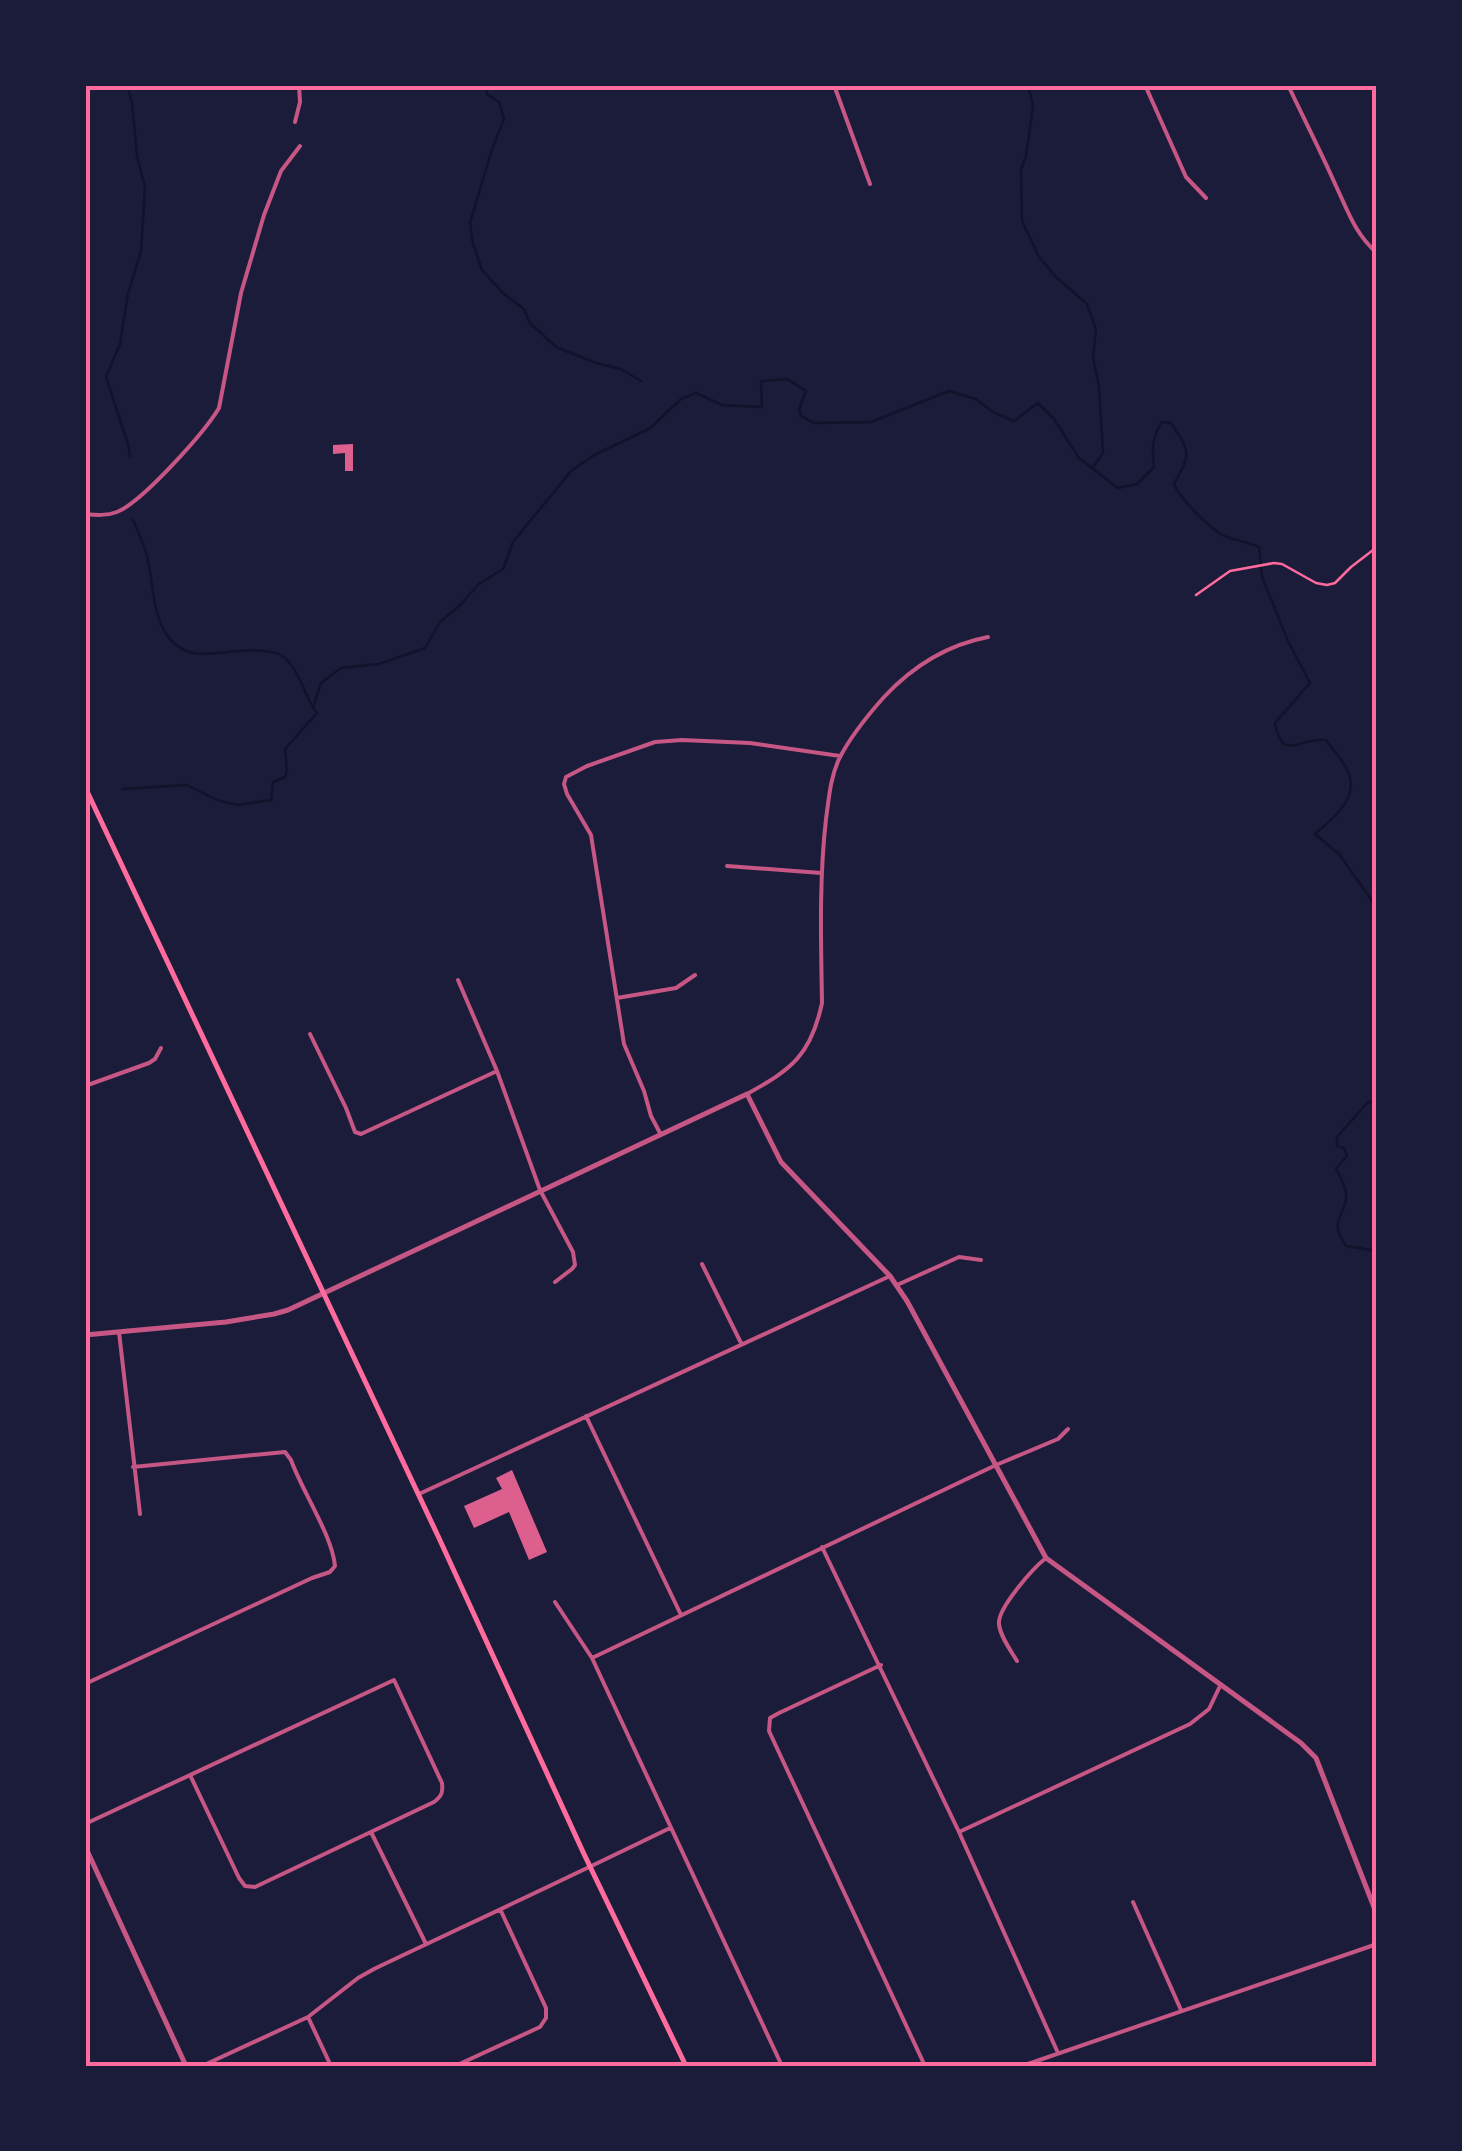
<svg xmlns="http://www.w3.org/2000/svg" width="1462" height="2151" viewBox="0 0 1462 2151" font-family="Mulish,sans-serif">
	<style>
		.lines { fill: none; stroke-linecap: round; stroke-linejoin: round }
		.stream { stroke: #12122b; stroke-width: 2.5 }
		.building { fill: #dd5f8e }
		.path { stroke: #ff6b9d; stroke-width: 2.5 }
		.minor { stroke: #c65784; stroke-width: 4 }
		.tertiary { stroke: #c65784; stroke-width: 5 }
		.secondary { stroke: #ff6b9d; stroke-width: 5 }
		.neatline { fill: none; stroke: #ff6b9d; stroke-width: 4 }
	</style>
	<rect width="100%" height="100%" fill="#1b1b3a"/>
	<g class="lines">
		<!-- stream -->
		<path class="stream" d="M 127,85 L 132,103 L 137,156 L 145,187 L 141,251 L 128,294 L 120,344 L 106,377 L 128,444 L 130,456
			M 486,85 L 487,94 L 499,102 L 504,119 L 492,149 L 470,223 L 473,244 L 482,270 L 504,294 L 524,309 L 530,323 L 556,347 L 596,363 L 621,369 L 641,381
			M 1028,85 L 1033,106 L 1026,156 L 1021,170 L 1022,221 L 1039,257 L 1055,276 L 1087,304 L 1096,329 L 1093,357 L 1099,387 L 1103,453 L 1093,467
			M 133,520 C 138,532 144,544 147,556 C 153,580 152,610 165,632 C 189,671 228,645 264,651 C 266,651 278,653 279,654 C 296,663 304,691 312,706
			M 122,789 L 187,785 L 217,800 L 237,805 L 271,800 L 273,782 L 285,777 L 287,770 L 285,749 L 317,713 L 313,708 L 321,683 L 341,668 L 379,664 L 425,648 L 440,622 L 461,604 L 479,584 L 503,569 L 513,542 L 571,471 L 594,455 L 649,429 L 681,399 L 696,393 L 722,405 L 762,407 L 761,381 L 787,379 L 806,391 L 799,409 L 801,416 L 814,423 L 871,422 L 949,391 L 976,399 L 993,412 L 1014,421 L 1038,403 L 1054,419 L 1079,458 L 1118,488 L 1137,484 L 1154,467 C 1152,449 1152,437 1162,422 L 1171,423 C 1191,453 1191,453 1174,484 C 1180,499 1212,531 1227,537 C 1238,541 1249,542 1259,547 L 1262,577 L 1288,641 L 1310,683 L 1275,723 C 1282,763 1300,737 1326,740 C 1333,750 1345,762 1349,774 C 1358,800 1332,819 1315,834 L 1339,854 L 1377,908
			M 1377,1103 L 1368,1102 L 1337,1137 L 1337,1146 L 1344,1148 L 1347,1156 L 1336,1168 C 1340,1177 1348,1190 1346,1200 C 1341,1221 1330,1222 1346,1246 L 1377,1251"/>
	</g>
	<!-- building -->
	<path class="building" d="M 353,444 L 353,471 L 345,471 L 345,453 L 333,454 L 333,445 Z
		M 512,1470 L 547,1552 L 529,1560 L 509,1512 L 474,1528 L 464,1506 L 502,1489 L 496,1478 Z"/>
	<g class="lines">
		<!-- path -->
		<path class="path" d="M 1196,595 L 1230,571 L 1274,563 L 1282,564 L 1316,583 L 1327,585 L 1335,583 L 1351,567 L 1377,547"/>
		<!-- minor -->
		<path class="minor" d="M 834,85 L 870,184
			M 1145,85 L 1186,177 L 1206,198
			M 1288,85 C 1304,119 1321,152 1336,186 C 1348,211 1355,234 1377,253
			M 295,122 L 300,102 L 299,85
			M 85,514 C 96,515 107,516 117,512 C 142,502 204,433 219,408 L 241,293 L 264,215 L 281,171 L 300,146
			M 727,866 L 821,873
			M 458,980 L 497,1071 L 540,1190 L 573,1252 L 575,1265 L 572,1269 L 555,1282
			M 617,998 L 676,988 L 695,975
			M 310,1034 L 346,1108 L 355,1132 L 361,1134 L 497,1071
			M 85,1086 L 149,1063 L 155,1059 L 161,1048
			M 747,1094 C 792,1069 811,1055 822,1003 C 821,941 819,880 826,819 C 829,798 830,779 839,759 C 850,737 868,715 884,697 C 913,666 946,645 988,637
			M 660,1133 L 651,1116 L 644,1091 L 624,1044 L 591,835 L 567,794 L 564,784 L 566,777 L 587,766 L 655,742 L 682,740 L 750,743 L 840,756
			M 702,1264 L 741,1343
			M 897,1285 L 959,1257 L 981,1260
			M 119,1332 L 140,1514
			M 586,1416 L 681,1615
			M 419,1494 L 890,1276
			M 822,1547 L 959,1832 L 1058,2053
			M 555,1602 L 592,1658 L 782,2066
			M 592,1658 L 996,1465 L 1058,1439 L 1068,1429
			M 1017,1661 C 1011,1651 1000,1636 999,1624 C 997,1609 1033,1568 1046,1558
			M 881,1665 L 779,1713 L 770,1718 L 769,1731 L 925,2066
			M 85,1684 L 312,1578 L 330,1572 L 335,1566 C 332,1535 302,1491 291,1460 L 285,1452 L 133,1467
			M 85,1824 L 394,1680 L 442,1783 C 443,1792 442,1796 434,1802 L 255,1887 L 245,1886 L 239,1878 L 191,1777
			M 371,1832 L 426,1944
			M 959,1832 L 1190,1724 L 1209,1709 L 1220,1686
			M 1133,1902 L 1181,2010
			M 308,2017 L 331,2066
			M 202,2066 L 308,2017 L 358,1978 L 374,1969 C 473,1922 572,1876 670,1828
			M 455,2066 L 540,2027 L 546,2018 L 546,2008 L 501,1911
			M 1022,2066 L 1377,1944"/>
		<!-- tertiary -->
		<path class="tertiary" d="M 85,1335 L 226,1322 L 274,1314 L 288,1310 L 747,1094 L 781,1162 L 890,1276 L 907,1301 L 1046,1558 L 1301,1743 L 1316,1758 L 1377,1915
			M 85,1846 L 186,2066"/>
		<!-- secondary -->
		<path class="secondary" d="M 85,787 L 438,1536 L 584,1854 L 686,2066"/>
	</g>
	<!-- border -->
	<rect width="1462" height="2151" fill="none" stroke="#1b1b3a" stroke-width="175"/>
	<rect x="88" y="88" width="1286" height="1976" class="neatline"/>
</svg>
